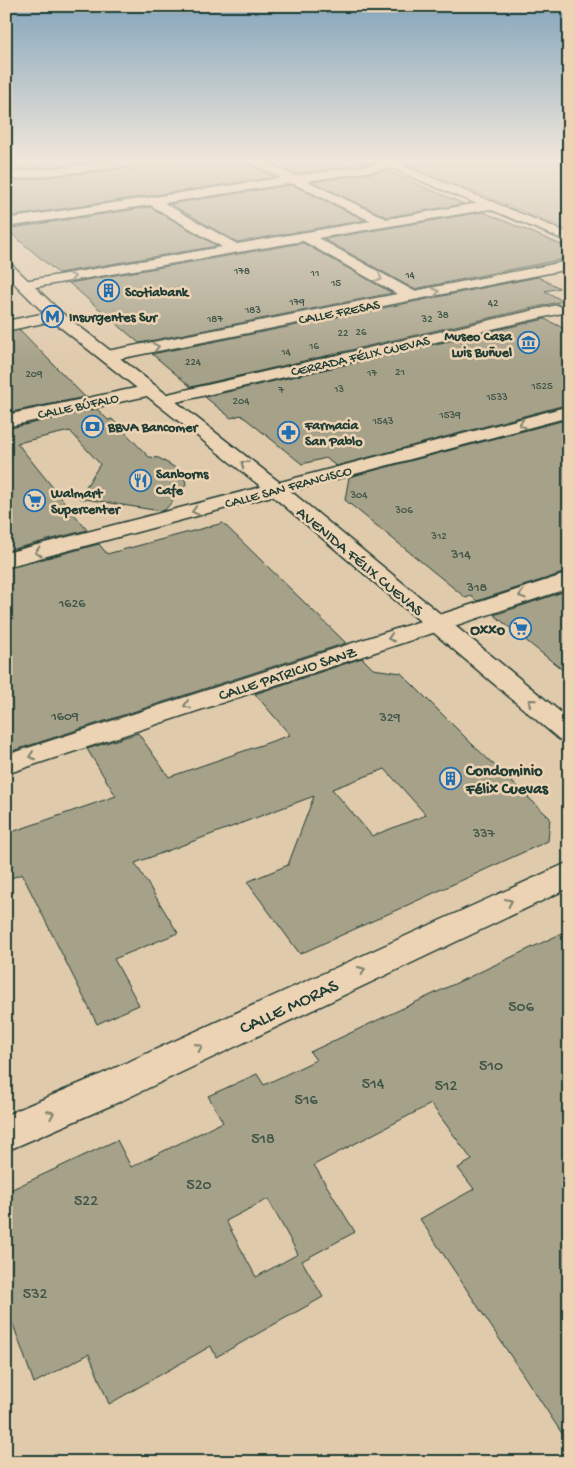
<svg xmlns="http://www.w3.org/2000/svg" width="575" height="1468" viewBox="0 0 575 1468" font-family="'Gochi Hand',sans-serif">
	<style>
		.green { fill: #bfb298; stroke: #6f7866 }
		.building { fill: #a6a189; stroke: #1f3d34; fill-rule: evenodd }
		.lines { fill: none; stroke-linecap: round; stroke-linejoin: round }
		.street-casing { stroke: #1f3d34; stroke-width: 3 }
		.secondary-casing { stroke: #1f3d34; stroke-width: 3 }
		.primary-casing { stroke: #1f3d34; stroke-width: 3 }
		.street { fill: #ecd3b4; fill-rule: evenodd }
		.secondary { fill: #ecd3b4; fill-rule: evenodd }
		.primary { fill: #ecd3b4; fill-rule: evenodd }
		.oneway { stroke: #7b806e }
		.labels { text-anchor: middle; stroke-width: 5; stroke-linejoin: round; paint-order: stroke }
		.far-number-label { font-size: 11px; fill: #415649 }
		.far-poi-label { font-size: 14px; font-weight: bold; fill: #1f3d34; stroke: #ecd3b4; text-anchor: start }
		.far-street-label { font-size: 14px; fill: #1f3d34; stroke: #ecd3b4 }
		.number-label { font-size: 14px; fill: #415649 }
		.street-label { font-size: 16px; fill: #1f3d34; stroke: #ecd3b4 }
		.poi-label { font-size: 16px; font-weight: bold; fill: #1f3d34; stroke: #ecd3b4; text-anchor: end }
		.near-number-label { font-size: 16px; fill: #415649 }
		.near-street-label { font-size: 19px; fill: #1f3d34; stroke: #ecd3b4 }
	</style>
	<rect width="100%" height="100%" fill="#e0caac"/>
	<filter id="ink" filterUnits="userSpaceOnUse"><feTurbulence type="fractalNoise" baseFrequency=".02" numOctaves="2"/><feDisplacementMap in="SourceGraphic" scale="10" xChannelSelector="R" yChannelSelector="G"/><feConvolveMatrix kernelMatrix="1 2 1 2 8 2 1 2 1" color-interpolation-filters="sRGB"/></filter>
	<g filter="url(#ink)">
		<!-- green -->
		<path class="green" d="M 454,159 L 569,159 L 569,230 L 410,165 Z"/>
		<!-- building -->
		<path class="building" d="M 6,159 L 12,159 L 22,169 L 6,171 Z
			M 27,159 L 126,159 L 33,168 L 34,165 Z
			M 244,159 L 246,163 L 275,177 L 6,217 L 6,182 L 129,168 L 129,170 Z
			M 262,159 L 358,159 L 369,163 L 295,174 Z
			M 386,171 L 464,204 L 387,217 L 313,182 Z
			M 292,185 L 365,220 L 237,242 L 170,204 Z
			M 150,207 L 217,246 L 58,273 L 6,229 Z
			M 483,212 L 569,248 L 569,258 L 414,289 L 324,239 Z
			M 303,243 L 392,293 L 139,343 L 69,283 Z
			M 538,277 L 560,288 L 545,291 L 563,301 L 191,387 L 152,354 Z
			M 545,319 L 569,331 L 569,404 L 336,466 L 326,458 L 302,464 L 241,415 L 231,418 L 205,397 Z
			M 20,330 L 55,366 L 85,397 L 6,413 L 6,333 Z
			M 97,409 L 108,420 L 112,419 L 149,457 L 159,458 L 184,473 L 186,485 L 165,510 L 160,511 L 79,498 L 100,464 L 70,431 L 17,443 L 87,530 L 6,551 L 6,429 Z
			M 569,419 L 569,571 L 477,601 L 471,596 L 466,598 L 345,500 L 349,477 Z
			M 223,523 L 346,643 L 6,753 L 6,569 L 99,544 L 107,554 Z
			M 569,590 L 569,675 L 494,615 Z
			M 362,658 L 373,669 L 401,673 L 472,744 L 550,818 L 548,841 L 300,954 L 247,882 L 288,865 L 314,796 L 135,863 L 178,933 L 114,959 L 139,1005 L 97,1024 L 22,874 L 6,880 L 6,834 L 116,796 L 87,749 L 138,733 L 169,777 L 290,735 L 255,694 ZM 385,769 L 426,815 L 372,836 L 332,789 Z
			M 569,930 L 569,1444 L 420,1219 L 474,1189 L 458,1168 L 472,1160 L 431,1104 L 314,1165 L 355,1232 L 302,1261 L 323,1297 L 216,1357 L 211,1346 L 109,1404 L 89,1354 L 34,1383 L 6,1305 L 6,1192 L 117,1140 L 131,1167 L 223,1122 L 208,1096 L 257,1074 L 264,1085 L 316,1060 L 310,1052 ZM 268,1199 L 298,1254 L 256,1277 L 226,1221 Z"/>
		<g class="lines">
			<defs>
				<path id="street" d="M 14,159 L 25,159 L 33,166 L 31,168 L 23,168 Z
					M 246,159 L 259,159 L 295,176 L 411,159 L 435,159 L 430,162 L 307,181 L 387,219 L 490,201 L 494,202 L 496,205 L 494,208 L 490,209 L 318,238 L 414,291 L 569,261 L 569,269 L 108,361 L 102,360 L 100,356 L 102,352 L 397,294 L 303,241 L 24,289 L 17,285 L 24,281 L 222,247 L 150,205 L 6,227 L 6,219 L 281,178 L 247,161 ZM 292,183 L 371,221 L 237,244 L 164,203 Z
					M 557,305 L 562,307 L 565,310 L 562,313 L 163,405 L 157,404 L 154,400 L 157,396 L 163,395 Z
					M 56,311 L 64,316 L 62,319 L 6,331 L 6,321 Z
					M 150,385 L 156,386 L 159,390 L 156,394 L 6,427 L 6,415 Z
					M 569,406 L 569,417 L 276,495 L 269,493 L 266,489 L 269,485 Z
					M 569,573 L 569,588 L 6,774 L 6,755 Z
					M 569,862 L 569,888 L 121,1101 L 6,1151 L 6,1115 L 95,1077 Z"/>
				<path id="secondary" d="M 140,159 L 172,159 L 166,162 L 6,180 L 6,173 Z
					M 372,159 L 386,159 L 569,233 L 569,242 L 373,161 Z
					M 276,483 L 283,485 L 286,489 L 283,493 L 6,567 L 6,553 Z"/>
				<path id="primary" d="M 6,263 L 11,264 L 62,313 L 283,485 L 569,719 L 569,742 L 559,739 L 269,493 L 50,319 L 6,275 Z"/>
			</defs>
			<!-- street casing -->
			<use href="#street" class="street-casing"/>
			<!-- secondary casing -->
			<use href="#secondary" class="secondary-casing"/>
			<!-- primary casing -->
			<use href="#primary" class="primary-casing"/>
			<!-- street -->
			<use href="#street" class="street"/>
			<!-- secondary -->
			<use href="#secondary" class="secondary"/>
			<!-- primary -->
			<use href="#primary" class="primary"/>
		</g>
		<!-- one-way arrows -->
		<defs><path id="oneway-chevron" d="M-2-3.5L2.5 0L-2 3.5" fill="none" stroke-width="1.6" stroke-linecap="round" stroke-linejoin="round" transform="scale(1.25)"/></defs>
		<g class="oneway">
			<use href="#oneway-chevron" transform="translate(72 277) rotate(-10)"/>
			<use href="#oneway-chevron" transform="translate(379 278) rotate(29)"/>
			<use href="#oneway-chevron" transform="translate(436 292) rotate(-11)"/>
			<use href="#oneway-chevron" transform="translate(156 347) rotate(-11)"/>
			<use href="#oneway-chevron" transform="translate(522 424) rotate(165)"/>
			<use href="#oneway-chevron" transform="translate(244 464) rotate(-142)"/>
			<use href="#oneway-chevron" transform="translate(195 511) rotate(165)"/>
			<use href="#oneway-chevron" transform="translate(38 552) rotate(165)"/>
			<use href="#oneway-chevron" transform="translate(522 595) rotate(162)"/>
			<use href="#oneway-chevron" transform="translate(391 638) rotate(163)"/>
			<use href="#oneway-chevron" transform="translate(531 702) rotate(-140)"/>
			<use href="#oneway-chevron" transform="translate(187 705) rotate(162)"/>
			<use href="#oneway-chevron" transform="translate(32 756) rotate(162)"/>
			<use href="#oneway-chevron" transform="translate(509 902) rotate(-25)"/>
			<use href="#oneway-chevron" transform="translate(362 970) rotate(-25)"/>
			<use href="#oneway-chevron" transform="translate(199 1047) rotate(-25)"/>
			<use href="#oneway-chevron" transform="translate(51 1114) rotate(-23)"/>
		</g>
	</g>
	<!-- sky -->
	<linearGradient id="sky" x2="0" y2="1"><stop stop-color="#85a6bc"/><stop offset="0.44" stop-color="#f1e7da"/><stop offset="1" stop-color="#f1e7da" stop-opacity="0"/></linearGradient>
	<rect width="575" height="364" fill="url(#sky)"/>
	<!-- icons -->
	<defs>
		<symbol id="building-ring" viewBox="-11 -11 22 22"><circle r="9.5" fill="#ecd3b4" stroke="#1f6fb2" stroke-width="1.5"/><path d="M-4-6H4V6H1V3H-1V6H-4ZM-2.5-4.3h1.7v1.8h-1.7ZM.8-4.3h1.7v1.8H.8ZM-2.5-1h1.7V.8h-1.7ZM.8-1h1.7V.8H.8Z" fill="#1f6fb2"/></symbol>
		<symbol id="metro-ring" viewBox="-11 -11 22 22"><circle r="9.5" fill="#ecd3b4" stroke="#1f6fb2" stroke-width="1.5"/><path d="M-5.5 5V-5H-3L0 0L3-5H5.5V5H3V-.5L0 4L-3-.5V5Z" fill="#1f6fb2"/></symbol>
		<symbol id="museum-ring" viewBox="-11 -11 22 22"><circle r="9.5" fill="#ecd3b4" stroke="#1f6fb2" stroke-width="1.5"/><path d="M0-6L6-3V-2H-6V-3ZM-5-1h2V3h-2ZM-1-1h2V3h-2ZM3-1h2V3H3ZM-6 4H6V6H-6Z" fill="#1f6fb2"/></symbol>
		<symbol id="bank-ring" viewBox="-11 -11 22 22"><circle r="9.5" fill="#ecd3b4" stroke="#1f6fb2" stroke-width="1.5"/><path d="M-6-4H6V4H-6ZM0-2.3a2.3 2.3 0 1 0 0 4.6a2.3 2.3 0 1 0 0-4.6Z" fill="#1f6fb2"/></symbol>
		<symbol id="pharmacy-ring" viewBox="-11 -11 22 22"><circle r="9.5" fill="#ecd3b4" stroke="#1f6fb2" stroke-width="1.5"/><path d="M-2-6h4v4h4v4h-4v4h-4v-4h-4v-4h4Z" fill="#1f6fb2"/></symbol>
		<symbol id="restaurant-ring" viewBox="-11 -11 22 22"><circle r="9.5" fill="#ecd3b4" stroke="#1f6fb2" stroke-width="1.5"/><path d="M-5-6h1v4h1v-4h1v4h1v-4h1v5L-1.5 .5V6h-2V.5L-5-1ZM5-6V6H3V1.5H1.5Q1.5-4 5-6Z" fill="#1f6fb2"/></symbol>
		<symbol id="supermarket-ring" viewBox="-11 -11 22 22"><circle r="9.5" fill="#ecd3b4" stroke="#1f6fb2" stroke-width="1.5"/><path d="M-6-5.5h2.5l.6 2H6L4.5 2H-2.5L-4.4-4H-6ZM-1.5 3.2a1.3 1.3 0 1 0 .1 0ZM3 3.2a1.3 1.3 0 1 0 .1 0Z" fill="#1f6fb2"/></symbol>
	</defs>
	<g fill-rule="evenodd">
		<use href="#building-ring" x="96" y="278" width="25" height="25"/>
		<use href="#metro-ring" x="40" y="304" width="25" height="25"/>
		<use href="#museum-ring" x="516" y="330" width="25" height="25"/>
		<use href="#bank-ring" x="80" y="414" width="25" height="25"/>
		<use href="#pharmacy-ring" x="276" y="420" width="25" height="25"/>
		<use href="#restaurant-ring" x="128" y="468" width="25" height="25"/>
		<use href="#supermarket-ring" x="22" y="488" width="25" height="25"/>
		<use href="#supermarket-ring" x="508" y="616" width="25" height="25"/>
		<use href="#building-ring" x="438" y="766" width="25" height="25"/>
	</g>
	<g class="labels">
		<!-- far-number labels -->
		<g class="far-number-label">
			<text x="242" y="274">178</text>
			<text x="315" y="276">11</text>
			<text x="410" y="278">14</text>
			<text x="336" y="286">15</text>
			<text x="297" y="305">179</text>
			<text x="493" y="306">42</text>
			<text x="253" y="313">183</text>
			<text x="443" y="318">38</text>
			<text x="215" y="322">187</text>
			<text x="427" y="322">32</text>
			<text x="361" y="335">26</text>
			<text x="343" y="336">22</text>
			<text x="314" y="349">16</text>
			<text x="286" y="355">14</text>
			<text x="193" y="365">224</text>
			<text x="400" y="375">21</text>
			<text x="372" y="376">17</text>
			<text x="34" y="377">209</text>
			<text x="542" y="389">1525</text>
			<text x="339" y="392">13</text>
			<text x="281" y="393">7</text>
			<text x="497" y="400">1533</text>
			<text x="241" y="404">204</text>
			<text x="450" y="418">1539</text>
			<text x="383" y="424">1543</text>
			<text x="359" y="498">304</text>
			<text x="404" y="513">306</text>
			<text x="439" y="539">312</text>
		</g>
		<!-- far-poi labels -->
		<g class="far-poi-label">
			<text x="125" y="296">Scotiabank</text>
			<text x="69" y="321">Insurgentes Sur</text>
			<text x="512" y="340" text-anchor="end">Museo Casa<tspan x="512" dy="16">Luis Buñuel</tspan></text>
			<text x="305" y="429">Farmacia<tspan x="305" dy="16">San Pablo</tspan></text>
			<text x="108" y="431">BBVA Bancomer</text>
			<text x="156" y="478">Sanborns<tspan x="156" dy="16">Cafe</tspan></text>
			<text x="51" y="497">Walmart<tspan x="51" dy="16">Supercenter</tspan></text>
		</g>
		<!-- far-street labels -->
		<g class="far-street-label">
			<text transform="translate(339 311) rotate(-11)" y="5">CALLE FRESAS</text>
			<text transform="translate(360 355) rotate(-13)" y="5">CERRADA FÉLIX CUEVAS</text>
			<text transform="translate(78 405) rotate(-12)" y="5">CALLE BÚFALO</text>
			<text transform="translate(288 486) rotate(-15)" y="5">CALLE SAN FRANCISCO</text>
		</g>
		<!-- number labels -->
		<g class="number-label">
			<text x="461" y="558">314</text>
			<text x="477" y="591">318</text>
			<text x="72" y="607">1626</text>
			<text x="65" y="720">1609</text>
			<text x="390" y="721">329</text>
			<text x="484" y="837">337</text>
		</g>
		<!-- street labels -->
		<g class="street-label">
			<text transform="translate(361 560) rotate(40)" y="6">AVENIDA FÉLIX CUEVAS</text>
			<text transform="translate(287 672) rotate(-18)" y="6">CALLE PATRICIO SANZ</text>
		</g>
		<!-- poi labels -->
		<g class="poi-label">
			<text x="505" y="634">Oxxo</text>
			<text x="466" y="775" text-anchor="start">Condominio<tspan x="466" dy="18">Félix Cuevas</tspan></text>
		</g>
		<!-- near-number labels -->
		<g class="near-number-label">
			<text x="521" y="1011">506</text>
			<text x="491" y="1070">510</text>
			<text x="373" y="1088">514</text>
			<text x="446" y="1090">512</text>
			<text x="306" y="1104">516</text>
			<text x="263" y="1143">518</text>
			<text x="199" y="1189">520</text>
			<text x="86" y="1205">522</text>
			<text x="35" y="1298">532</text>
		</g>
		<!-- near-street labels -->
		<g class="near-street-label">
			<text transform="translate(288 1005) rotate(-25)" y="7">CALLE MORAS</text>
		</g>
	</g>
	<!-- margin -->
	<rect width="575" height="1468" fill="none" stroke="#ecd3b4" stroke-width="25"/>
	<rect x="12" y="12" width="550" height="1443" fill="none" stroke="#1f3d34" stroke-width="2" filter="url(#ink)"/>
</svg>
